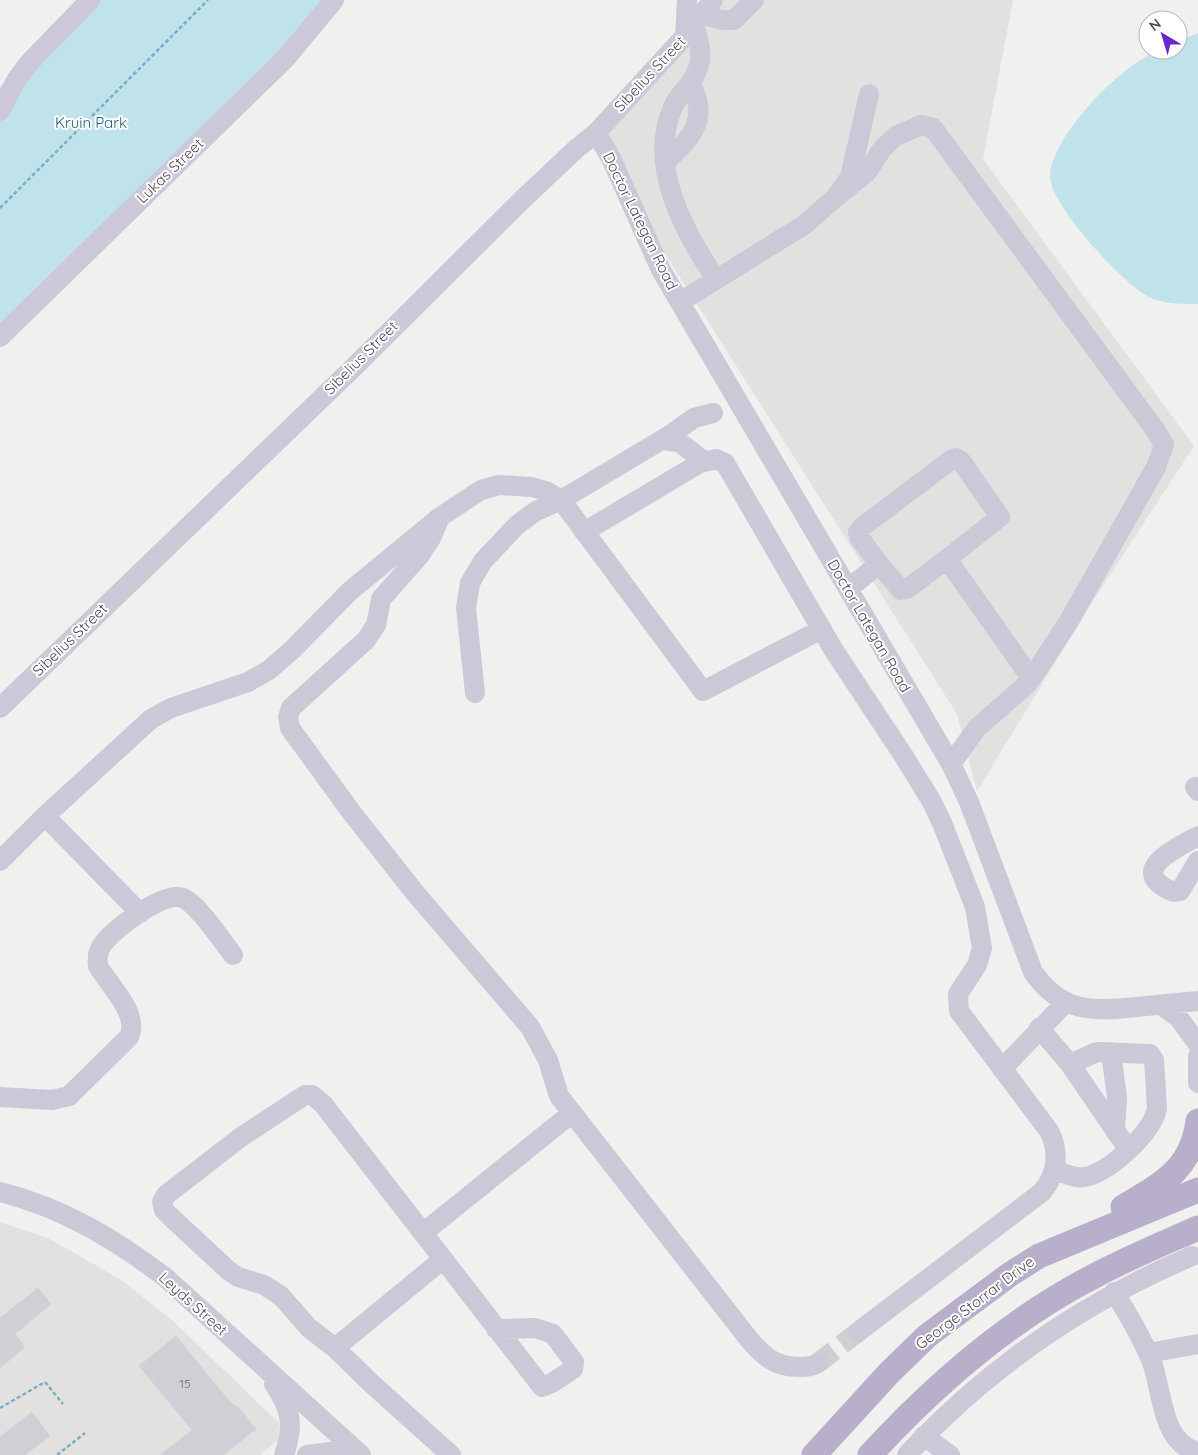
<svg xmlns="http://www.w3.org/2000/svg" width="1198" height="1455" viewBox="0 0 1198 1455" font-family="Quicksand,sans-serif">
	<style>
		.education { fill: #e2e1df }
		.green { fill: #c0e2eb }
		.building { fill: #d2ced5; stroke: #d6d2d9 }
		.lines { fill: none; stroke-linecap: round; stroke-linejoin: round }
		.minor-tunnel { stroke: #cfced0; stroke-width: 20; stroke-dasharray: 20 10; stroke-linecap: butt }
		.path { stroke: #7badc5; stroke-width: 2.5; stroke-dasharray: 4 2.5; stroke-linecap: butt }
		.minor { stroke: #ccc8d7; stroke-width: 20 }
		.major { stroke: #b8b0ca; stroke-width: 25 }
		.labels { text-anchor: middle; stroke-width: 4; stroke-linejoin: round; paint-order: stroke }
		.number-label { font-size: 12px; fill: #6e6a78 }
		.street-label { font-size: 15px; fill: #4d4859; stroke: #fff }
		.park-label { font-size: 15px; fill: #1f5974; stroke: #fff }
	</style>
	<rect width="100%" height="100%" fill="#f0f0ee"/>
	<!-- education -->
	<path class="education" d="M 705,0 L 1013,0 L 983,159 L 1194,446 L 1091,604 L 977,791 L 957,714 L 591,137 Z
		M 0,1222 L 48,1238 L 120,1279 L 173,1321 L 279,1423 L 278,1440 L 260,1455 L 0,1455 Z"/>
	<!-- green -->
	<path class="green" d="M 94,0 L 332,0 L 0,338 L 0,87 Z
		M 1198,33 L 1198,304 C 1182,304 1163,304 1149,297 C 1124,285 1049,204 1050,176 C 1051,137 1123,62 1159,51 C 1164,49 1172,50 1178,50 L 1178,41 Z"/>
	<!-- building -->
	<path class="building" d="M 38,1288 L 51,1304 L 15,1334 L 25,1347 L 0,1368 L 0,1318 Z
		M 176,1336 L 230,1402 L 240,1409 L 256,1429 L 223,1455 L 160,1455 L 192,1430 L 139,1366 Z
		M 32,1412 L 50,1436 L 25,1455 L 0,1455 L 0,1437 Z"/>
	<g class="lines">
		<!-- minor-tunnel -->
		<path class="minor-tunnel" d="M 818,1363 L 858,1332"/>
		<!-- path -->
		<path class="path" d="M 0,208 L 208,0
			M 0,1408 L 45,1382 L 63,1404
			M 57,1455 L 85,1433"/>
		<!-- minor -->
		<path class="minor" d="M 702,14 L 722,20 L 734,20 L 754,0
			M 694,25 C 701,47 705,62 691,82 C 685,91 677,97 673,107 C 647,165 684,232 716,279
			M 685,36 L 687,0
			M 0,111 L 17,79 L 29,63 L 90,0
			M 596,133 L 611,158 L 661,270 L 951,764 L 969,802 L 1033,972 C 1061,1012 1091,1012 1136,1007 C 1157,1005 1177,1003 1198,1001
			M 666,161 C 692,139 710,117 690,83
			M 835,198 L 867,172 L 883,148 L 896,136 L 921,125 L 933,128 L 1156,431 L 1164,445 L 1156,467 L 1069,621 L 1037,670 L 1026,685 L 977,728 L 951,764
			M 680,302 L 804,225 L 835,198 L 850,177 L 869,94
			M 0,337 L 285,59 L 334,0
			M 662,440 L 679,442 L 704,461
			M 440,517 L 431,538 L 420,555 L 381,599 L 376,625 L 366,640 L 291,708 L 288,717 L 290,728 L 352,813 L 416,894 L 530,1027 L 548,1060 L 559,1096 L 748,1338 C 763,1356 775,1367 799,1367 C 806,1367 812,1367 818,1363
			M 584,532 L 700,463 L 716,459 L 725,463 L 833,649 L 905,758 L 932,802 L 942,823 L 975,907 L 982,948 L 977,965 L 958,994 L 959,1011 L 1049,1131 C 1060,1152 1057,1174 1042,1192 L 858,1332
			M 879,564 L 901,590 L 907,589 L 947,559
			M 848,589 L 879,564 L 859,537 L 858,532 L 862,527 L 951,460 L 956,458 L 961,461 L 1000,517 L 947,559 L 1031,678
			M 475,693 L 466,608 L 470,583 L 483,561 L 517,525 L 536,511 L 561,500 L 670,435 L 694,418 L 713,413
			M 0,708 L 354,367 L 523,199 L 576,149 L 596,133 L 685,36 L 713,0
			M 1195,787 L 1198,791
			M 45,816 L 140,913
			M 1198,836 C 1174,849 1125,872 1174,892 L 1180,891 L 1198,861
			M 0,861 L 45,816 L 151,719 L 171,708 L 248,682 L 269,670 L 292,650 L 350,591 L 440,517 L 481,490 L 499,485 L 532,487 L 546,491 L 561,500 L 703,691 L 822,629
			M 1161,1005 L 1178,1017 L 1198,1044
			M 1039,1028 L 1070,1064 L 1128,1149
			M 1111,1052 L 1117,1098 L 1115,1131
			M 1198,1056 L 1198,1083
			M 1002,1069 L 1066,1002
			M 0,1097 L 52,1100 L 69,1096 L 129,1037 C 140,1014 109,985 98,966 C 97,958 98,950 103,944 C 113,929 165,890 183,898 C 199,905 222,941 233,955
			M 1055,1170 C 1066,1174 1077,1180 1089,1176 C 1112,1169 1153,1132 1157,1108 L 1154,1060 L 1150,1054 L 1097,1052 L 1070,1064
			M 0,1192 C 63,1208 115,1239 166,1278 L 361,1455
			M 423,1233 L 323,1104 L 312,1095 L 305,1095 L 241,1137 L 166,1195 L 162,1202 L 164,1210 L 173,1219 L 229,1271 L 238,1277 L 264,1285 L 281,1296 L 309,1328 L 335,1348 L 372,1384 L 451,1455
			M 1114,1292 C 1128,1314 1141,1336 1151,1360 C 1163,1389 1160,1443 1198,1452
			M 496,1329 L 535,1328 L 553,1334 L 574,1362 L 573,1369 L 552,1383 L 542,1387 L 423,1233 L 572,1113
			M 335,1348 L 442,1260
			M 1148,1353 L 1198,1344
			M 274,1384 C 292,1411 294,1425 284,1455
			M 924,1436 L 950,1455
			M 307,1455 L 331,1452 L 350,1455
			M 907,1455 C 988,1367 1082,1303 1192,1256"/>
		<!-- major -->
		<path class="major" d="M 1123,1207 C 1162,1184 1192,1169 1198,1121
			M 814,1455 L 889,1373 L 927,1336 L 1009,1275 L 1039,1256 L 1198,1190
			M 870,1455 C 935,1384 1011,1318 1098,1274 C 1130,1257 1164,1243 1198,1228"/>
	</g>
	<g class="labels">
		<!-- number labels -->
		<g class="number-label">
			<text x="185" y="1388">15</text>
		</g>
		<!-- street labels -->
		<g class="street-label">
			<text transform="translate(650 74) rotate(-47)" y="5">Sibelius Street</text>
			<text transform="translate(170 171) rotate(-44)" y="5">Lukas Street</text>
			<text transform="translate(640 221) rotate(64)" y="5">Doctor Lategan Road</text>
			<text transform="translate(361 358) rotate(-45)" y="5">Sibelius Street</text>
			<text transform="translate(869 626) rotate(60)" y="5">Doctor Lategan Road</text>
			<text transform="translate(70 640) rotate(-44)" y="5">Sibelius Street</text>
			<text transform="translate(975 1303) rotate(-37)" y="5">George Storrar Drive</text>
			<text transform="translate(193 1304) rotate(42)" y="5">Leyds Street</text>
		</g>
		<!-- park labels -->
		<g class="park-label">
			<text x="91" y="128">Kruin Park</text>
		</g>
	</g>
	<!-- north arrow -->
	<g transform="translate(1163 35) rotate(322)"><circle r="24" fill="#ffffff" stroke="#b8b6bd"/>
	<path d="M0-4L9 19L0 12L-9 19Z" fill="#6829cf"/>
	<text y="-8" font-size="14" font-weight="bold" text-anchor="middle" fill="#4d4859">N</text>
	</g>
</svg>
